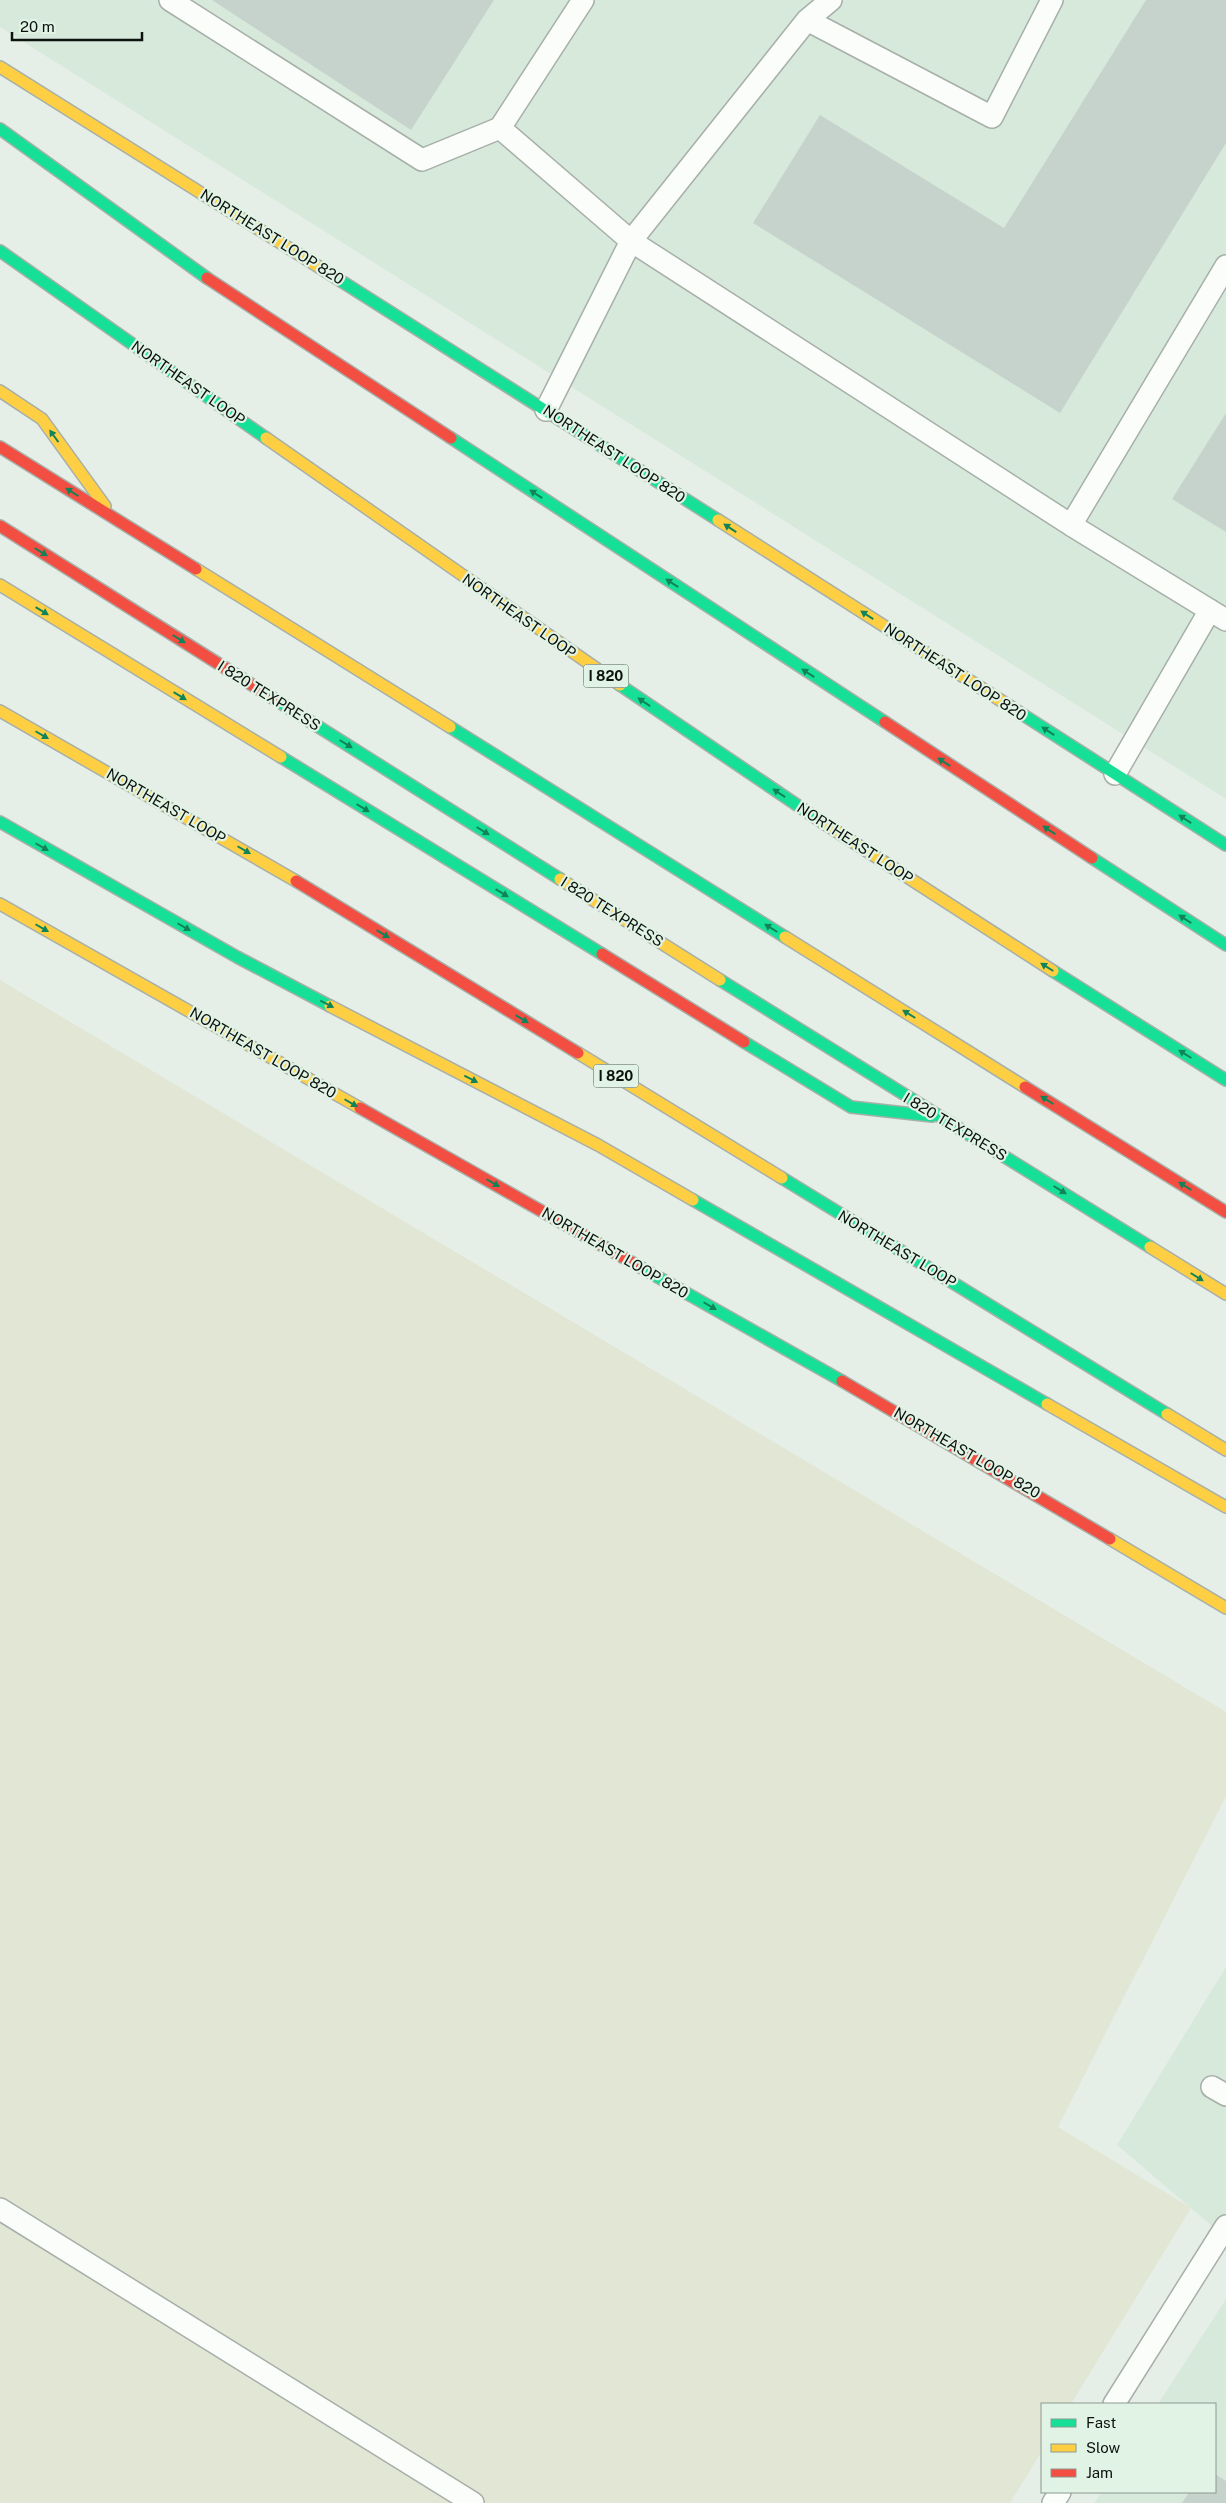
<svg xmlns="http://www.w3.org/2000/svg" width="1226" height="2503" viewBox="0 0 1226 2503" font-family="'Public Sans',sans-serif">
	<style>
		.built { fill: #d7e9db }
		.green { fill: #e2e6d4 }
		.building { fill: #c6d3cd }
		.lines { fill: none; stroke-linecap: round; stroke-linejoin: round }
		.lane-casing { stroke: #a7afa9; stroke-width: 24 }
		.fast-casing { stroke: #a7afa9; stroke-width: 14 }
		.slow-casing { stroke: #a7afa9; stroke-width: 14 }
		.jam-casing { stroke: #a7afa9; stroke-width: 14 }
		.lane { stroke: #fbfdfb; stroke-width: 21 }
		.fast { stroke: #16e098; stroke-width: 11 }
		.slow { stroke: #ffcf43; stroke-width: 11 }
		.jam { stroke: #f24e42; stroke-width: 11 }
		.oneway { fill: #128359 }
		.labels { text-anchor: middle; stroke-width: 4.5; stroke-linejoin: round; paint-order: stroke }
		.shield { fill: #e1f3e5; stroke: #4c564e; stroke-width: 1 }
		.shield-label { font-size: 14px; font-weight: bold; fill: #0c120d }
		.street-label { font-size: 15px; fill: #0c120d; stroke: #e1f3e5 }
	</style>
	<rect width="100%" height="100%" fill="#e5efe7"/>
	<!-- built -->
	<path class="built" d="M 0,0 L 1226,0 L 1226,799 L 0,27 Z
		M 1226,1967 L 1226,2238 L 1117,2145 Z
		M 1226,2299 L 1226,2503 L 1094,2503 L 1102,2492 L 1215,2492 L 1215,2404 L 1158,2404 Z"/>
	<!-- green -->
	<path class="green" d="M 0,980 L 1226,1712 L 1226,1796 L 1058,2127 L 1191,2208 L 1071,2404 L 1042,2404 L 1042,2451 L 1010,2503 L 0,2503 Z"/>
	<!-- building -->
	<path class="building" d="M 212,0 L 494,0 L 411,130 Z
		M 1146,0 L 1226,0 L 1226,143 L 1060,413 L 753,223 L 820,115 L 1004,228 Z
		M 1226,413 L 1226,532 L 1172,499 Z
		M 1215,2474 L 1226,2481 L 1226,2503 L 1182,2503 L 1189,2492 L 1215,2492 Z"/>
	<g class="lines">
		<defs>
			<path id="lane" d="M 170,0 L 422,160 L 500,128
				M 583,0 L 500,128 L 631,241 L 1071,525 L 1226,620
				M 807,20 L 992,117 L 1052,0
				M 546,410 L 631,241 L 807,20 L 831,0
				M 1071,525 L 1226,266
				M 1115,774 L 1210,610
				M 1212,2087 L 1226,2095
				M 0,2209 L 473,2503
				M 1114,2404 L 1226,2226
				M 1053,2503 L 1060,2492"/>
			<path id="fast" d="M 0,129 L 207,278
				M 0,251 L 266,438
				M 319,267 L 718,520
				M 451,438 L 885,722
				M 620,685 L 822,822
				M 276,700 L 560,879
				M 1011,707 L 1226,845
				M 450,727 L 785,937
				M 281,757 L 602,954
				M 0,822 L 237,957 L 330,1006
				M 1092,858 L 1226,945
				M 1053,971 L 1226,1080
				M 720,980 L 1150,1247
				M 744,1042 L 851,1107 L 932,1116
				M 782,1178 L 1167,1414
				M 693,1200 L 1047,1404
				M 640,1267 L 842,1381"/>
			<path id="slow" d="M 0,67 L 319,267
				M 0,391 L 42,419 L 105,506
				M 266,438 L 620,685
				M 718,520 L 1011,707
				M 196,569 L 450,727
				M 0,585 L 281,757
				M 0,711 L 296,881
				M 822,822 L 1053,971
				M 560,879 L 720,980
				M 0,904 L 360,1108
				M 785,937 L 1025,1087
				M 330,1006 L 598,1145 L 693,1200
				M 578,1053 L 782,1178
				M 1150,1247 L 1226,1294
				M 1047,1404 L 1226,1507
				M 1167,1414 L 1226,1450
				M 1110,1539 L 1226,1608"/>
			<path id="jam" d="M 207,278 L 451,438
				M 0,447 L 196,569
				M 0,526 L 276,700
				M 885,722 L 1092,858
				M 296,881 L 578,1053
				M 602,954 L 744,1042
				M 1025,1087 L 1226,1212
				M 360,1108 L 640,1267
				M 842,1381 L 1110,1539"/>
		</defs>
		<!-- lane casing -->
		<use href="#lane" class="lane-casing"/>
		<!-- fast casing -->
		<use href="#fast" class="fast-casing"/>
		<!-- slow casing -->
		<use href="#slow" class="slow-casing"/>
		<!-- jam casing -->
		<use href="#jam" class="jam-casing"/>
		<!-- lane -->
		<use href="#lane" class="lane"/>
		<!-- fast -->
		<use href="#fast" class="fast"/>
		<!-- slow -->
		<use href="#slow" class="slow"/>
		<!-- jam -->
		<use href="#jam" class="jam"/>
	</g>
	<!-- one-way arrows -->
	<defs><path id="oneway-solid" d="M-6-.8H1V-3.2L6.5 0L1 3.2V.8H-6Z" transform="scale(1.25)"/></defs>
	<g class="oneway">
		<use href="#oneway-solid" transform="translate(54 436) rotate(-126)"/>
		<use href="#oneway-solid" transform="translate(72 492) rotate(-148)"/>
		<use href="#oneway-solid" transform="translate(536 494) rotate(-147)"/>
		<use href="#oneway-solid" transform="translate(730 528) rotate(-147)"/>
		<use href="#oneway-solid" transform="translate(41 552) rotate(32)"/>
		<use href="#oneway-solid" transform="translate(672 583) rotate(-147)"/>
		<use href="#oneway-solid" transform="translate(42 611) rotate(31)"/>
		<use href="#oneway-solid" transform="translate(867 615) rotate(-147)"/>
		<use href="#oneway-solid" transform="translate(179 639) rotate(32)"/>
		<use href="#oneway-solid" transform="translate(808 673) rotate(-147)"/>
		<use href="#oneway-solid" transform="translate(180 696) rotate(31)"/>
		<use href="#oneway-solid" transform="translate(644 702) rotate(-146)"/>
		<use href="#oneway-solid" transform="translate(1048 731) rotate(-147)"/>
		<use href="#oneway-solid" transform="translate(42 735) rotate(30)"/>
		<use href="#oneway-solid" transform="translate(346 744) rotate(32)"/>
		<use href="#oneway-solid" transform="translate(944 762) rotate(-147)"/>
		<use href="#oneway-solid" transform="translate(779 793) rotate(-146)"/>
		<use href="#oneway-solid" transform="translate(363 808) rotate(31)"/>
		<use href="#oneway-solid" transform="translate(1185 819) rotate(-147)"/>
		<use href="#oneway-solid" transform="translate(1049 830) rotate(-147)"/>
		<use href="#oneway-solid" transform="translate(483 831) rotate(32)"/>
		<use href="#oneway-solid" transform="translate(42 847) rotate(30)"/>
		<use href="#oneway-solid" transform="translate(244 850) rotate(30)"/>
		<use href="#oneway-solid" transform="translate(502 893) rotate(31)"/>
		<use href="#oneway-solid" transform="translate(1185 919) rotate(-147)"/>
		<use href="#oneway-solid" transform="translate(184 927) rotate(30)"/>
		<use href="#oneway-solid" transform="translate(42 928) rotate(30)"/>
		<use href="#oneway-solid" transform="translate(771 928) rotate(-148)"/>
		<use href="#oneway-solid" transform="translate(383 934) rotate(31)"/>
		<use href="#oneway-solid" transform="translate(1047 967) rotate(-148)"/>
		<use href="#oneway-solid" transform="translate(327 1004) rotate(27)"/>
		<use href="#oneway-solid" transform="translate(909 1014) rotate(-148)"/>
		<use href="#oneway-solid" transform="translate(522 1019) rotate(31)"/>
		<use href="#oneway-solid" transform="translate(1185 1054) rotate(-148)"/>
		<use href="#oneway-solid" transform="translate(471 1079) rotate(27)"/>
		<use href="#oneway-solid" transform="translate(1047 1100) rotate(-148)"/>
		<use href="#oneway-solid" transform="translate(351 1103) rotate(30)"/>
		<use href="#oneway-solid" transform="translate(493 1183) rotate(30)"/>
		<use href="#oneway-solid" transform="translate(1185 1186) rotate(-148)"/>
		<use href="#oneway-solid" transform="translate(1060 1190) rotate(32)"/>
		<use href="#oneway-solid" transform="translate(1197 1277) rotate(32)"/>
		<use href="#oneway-solid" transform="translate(710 1306) rotate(30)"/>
	</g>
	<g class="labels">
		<!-- shield labels -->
		<g class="shield">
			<rect x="583.5" y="664.5" width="45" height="23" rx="4"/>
			<rect x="593.5" y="1064.5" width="45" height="23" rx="4"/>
		</g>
		<g class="shield-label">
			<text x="606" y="681">I 820</text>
			<text x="616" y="1081">I 820</text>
		</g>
		<!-- street labels -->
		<g class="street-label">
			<text transform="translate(272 237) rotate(32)" y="5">NORTHEAST LOOP 820</text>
			<text transform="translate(188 383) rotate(35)" y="5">NORTHEAST LOOP</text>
			<text transform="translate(614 454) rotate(33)" y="5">NORTHEAST LOOP 820</text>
			<text transform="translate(519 616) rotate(35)" y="5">NORTHEAST LOOP</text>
			<text transform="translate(955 672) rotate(33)" y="5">NORTHEAST LOOP 820</text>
			<text transform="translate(269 696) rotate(32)" y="5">I 820 TEXPRESS</text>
			<text transform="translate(166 806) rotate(30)" y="5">NORTHEAST LOOP</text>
			<text transform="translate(855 843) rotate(33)" y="5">NORTHEAST LOOP</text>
			<text transform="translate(612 912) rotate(32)" y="5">I 820 TEXPRESS</text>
			<text transform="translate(263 1053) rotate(30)" y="5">NORTHEAST LOOP 820</text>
			<text transform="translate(955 1127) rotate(31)" y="5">I 820 TEXPRESS</text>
			<text transform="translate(897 1249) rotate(31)" y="5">NORTHEAST LOOP</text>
			<text transform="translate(615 1253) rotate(30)" y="5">NORTHEAST LOOP 820</text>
			<text transform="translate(967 1453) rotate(30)" y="5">NORTHEAST LOOP 820</text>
		</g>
	</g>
	<!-- legend -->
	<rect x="1041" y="2403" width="175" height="90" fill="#e1f3e5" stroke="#8c998f"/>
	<rect x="1051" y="2419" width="25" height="8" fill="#16e098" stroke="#8c998f"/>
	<text x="1086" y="2428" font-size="15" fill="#0c120d">Fast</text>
	<rect x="1051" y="2444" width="25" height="8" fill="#ffcf43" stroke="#8c998f"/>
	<text x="1086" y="2453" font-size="15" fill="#0c120d">Slow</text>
	<rect x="1051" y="2469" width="25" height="8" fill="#f24e42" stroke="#8c998f"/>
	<text x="1086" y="2478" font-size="15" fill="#0c120d">Jam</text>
	<!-- scale -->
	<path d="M12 32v8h130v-8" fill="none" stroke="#0c120d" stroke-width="2.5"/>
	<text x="20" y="32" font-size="15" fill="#0c120d" stroke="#e1f3e5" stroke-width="4" paint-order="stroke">20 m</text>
</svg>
